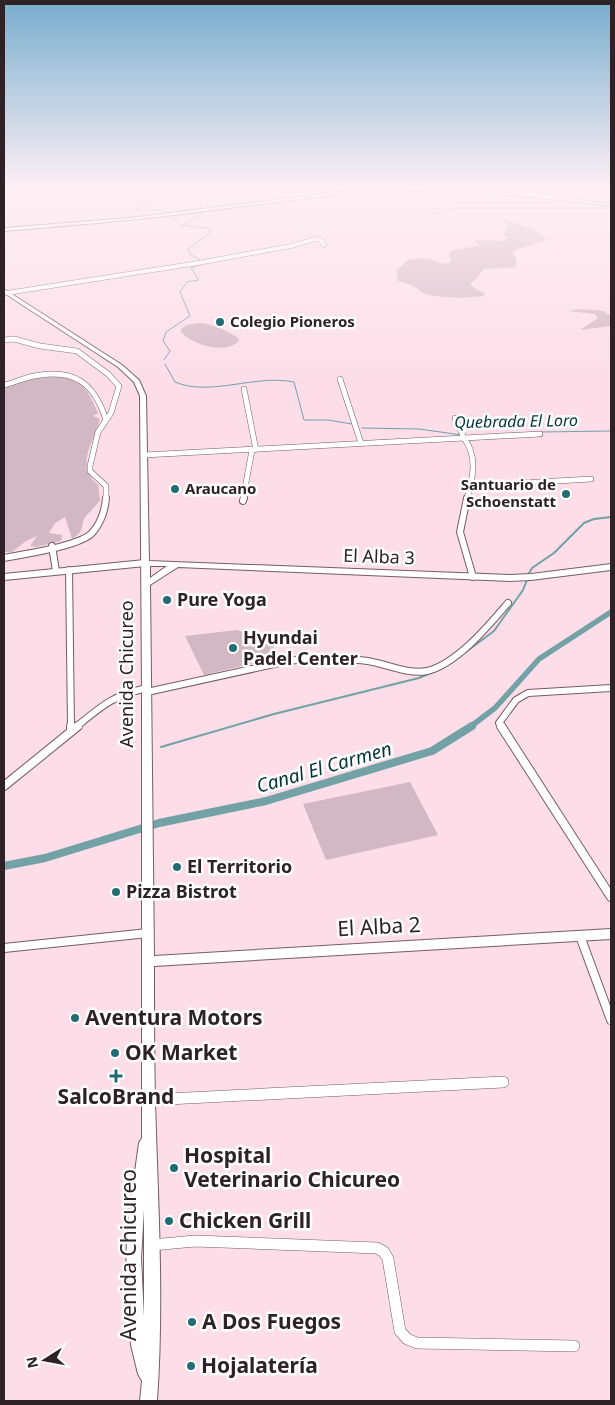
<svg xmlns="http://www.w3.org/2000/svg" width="615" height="1405" viewBox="0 0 615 1405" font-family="'Noto Sans',sans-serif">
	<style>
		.green { fill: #d2b8c2 }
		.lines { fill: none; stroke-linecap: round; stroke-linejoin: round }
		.stream-far1 { stroke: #72a2a6; stroke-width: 1 }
		.stream { stroke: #72a2a6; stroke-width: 2 }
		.canal-far1 { stroke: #72a2a6; stroke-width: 5.5 }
		.canal { stroke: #72a2a6; stroke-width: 8 }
		.street-far4-casing { stroke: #765c66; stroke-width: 5 }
		.street-far3-casing { stroke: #765c66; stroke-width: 6 }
		.street-far2-casing { stroke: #765c66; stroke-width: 8 }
		.street-far1-casing { stroke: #765c66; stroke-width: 10 }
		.street-casing { stroke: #765c66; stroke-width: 12 }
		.secondary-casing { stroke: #765c66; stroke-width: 2 }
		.street-far4 { stroke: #fff; stroke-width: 4 }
		.street-far3 { stroke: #fff; stroke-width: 5 }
		.street-far2 { stroke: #fff; stroke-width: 6 }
		.street-far1 { stroke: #fff; stroke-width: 8 }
		.street { stroke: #fff; stroke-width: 11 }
		.secondary { fill: #fff; fill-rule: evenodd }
		.poi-dot { fill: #226d73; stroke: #fff; stroke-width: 2 }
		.labels { text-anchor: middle; stroke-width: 5; stroke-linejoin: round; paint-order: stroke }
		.far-poi-label { font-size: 15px; font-weight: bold; fill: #2e2227; stroke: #fff; text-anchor: start }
		.far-water-label { font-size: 16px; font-style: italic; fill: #013337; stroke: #fff }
		.street-label { font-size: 18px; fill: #2e2227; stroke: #fff }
		.poi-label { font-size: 18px; font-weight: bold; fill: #2e2227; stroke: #fff; text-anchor: start }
		.water-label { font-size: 19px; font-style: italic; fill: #013337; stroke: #fff }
		.near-street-label { font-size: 21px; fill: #2e2227; stroke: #fff }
		.near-poi-label { font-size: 21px; font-weight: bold; fill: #2e2227; stroke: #fff; text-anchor: start }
	</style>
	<rect width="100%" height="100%" fill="#fcdde8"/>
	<!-- green -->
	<path class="green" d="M 504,219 L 535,230 L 547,240 L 515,250 L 513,255 L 516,258 L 516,267 L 484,269 L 470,285 L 485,294 L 483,296 L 462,298 L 433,296 L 423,293 L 412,285 L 398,281 L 396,271 L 408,260 C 414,259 422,258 429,259 C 437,261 444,267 452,261 L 449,255 L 451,251 L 479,245 L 475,240 L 505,241 L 507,238 L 504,235 L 508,226 L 503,221 Z
		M 581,309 L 603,311 L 611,316 L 611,326 L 580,330 L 598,318 L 595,314 L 568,311 Z
		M 198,323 C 211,323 229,331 239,339 L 238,342 C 223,354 193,345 181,332 L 181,329 L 187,325 Z
		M 60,376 C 82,379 90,394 98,413 L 93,416 L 100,419 C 94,442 74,465 98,485 L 100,500 C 96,506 91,511 86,516 C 79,525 87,530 72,539 L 65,517 L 55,523 L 49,533 L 62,535 L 61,541 L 36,547 L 30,546 L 37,536 L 26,541 L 12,552 L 4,552 L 4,387 L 29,379 Z
		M 237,630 L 269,640 L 280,657 L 204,675 L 185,636 Z
		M 410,782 L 438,835 L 326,860 L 303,804 Z"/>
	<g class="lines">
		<!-- stream-far1 -->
		<path class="stream-far1" d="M 112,187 L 109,190 C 123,191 136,197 150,200 L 141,204 L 137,210 L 165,210 L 180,225 L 208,228 L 211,232 L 188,249 L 190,254 L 205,263 L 191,268 L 199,280 L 187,282 L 180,292 L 190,316 L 166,332 L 163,341 L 170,351 L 164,360
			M 430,215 L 454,208 L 611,208
			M 184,225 L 202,213 L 199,187
			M 165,364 L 175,382 C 210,397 255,374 294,382 L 304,420 L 328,420 L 352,424
			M 362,428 L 419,429 L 462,435
			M 541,432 L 611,431"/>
		<!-- stream -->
		<path class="stream" d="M 528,575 L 532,568 L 554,553 L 584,523 L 594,519 L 611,517
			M 451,663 L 494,631 L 523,590 L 527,580
			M 161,747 L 274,714 L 419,678 L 442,668"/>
		<!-- canal-far1 -->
		<path class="canal-far1" d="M 470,727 L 495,708 L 539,659 L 611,612"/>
		<!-- canal -->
		<path class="canal" d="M 4,866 L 45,858 L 159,823 L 266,801 L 432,751 L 472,726"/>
		<defs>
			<path id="street-far4" d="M 7,293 L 198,263 L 291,246 L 315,239 L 321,240 L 324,245"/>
			<path id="street-far3" d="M 4,340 L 14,339 L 40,346 L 77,351 L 108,374 L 119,386 L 111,413 L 98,432 L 90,466 L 90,471 L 106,486 L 106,499
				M 340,379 L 361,443
				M 4,385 C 14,383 23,378 34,376 C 73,368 94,382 106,420
				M 244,389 L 256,450
				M 455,418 L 464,438 L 540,434
				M 144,455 L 464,438 C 478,457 473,477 467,499
				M 469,486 L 591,479
				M 243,499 L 252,450"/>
			<path id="street-far2" d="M 467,498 L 460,532 L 473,577
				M 243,501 L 244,498
				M 52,546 L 56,571
				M 4,558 C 24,554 80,546 92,533 C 101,523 105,510 106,498
				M 69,570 L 71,727
				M 4,577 L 145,563
				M 147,692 L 288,661 C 315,657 341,657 368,661 C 386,664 409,675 427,671 C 457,664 489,625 508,603
				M 76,727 C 103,705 112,696 147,688
				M 502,727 L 499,723 L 516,700 L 528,693 L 611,688"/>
			<path id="street-far1" d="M 71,726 L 71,730
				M 501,726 L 611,897
				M 4,786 L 78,726
				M 580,936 L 611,1020
				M 4,948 L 148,933"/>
			<path id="street" d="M 148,1100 L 503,1082
				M 152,1245 L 195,1241 L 377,1248 L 384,1252 L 388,1259 L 400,1331 L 407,1339 L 417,1343 L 574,1346"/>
			<path id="secondary" d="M 442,188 L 544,194 L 611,204 L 611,206 C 543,198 476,190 407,191 C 329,193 251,206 174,215 C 117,222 60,226 4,231 L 4,228 L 129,218 L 339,192 Z
				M 4,289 L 122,365 L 139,380 L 146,396 L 149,561 L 510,575 L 531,574 L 611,564 L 611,570 L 531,580 L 510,581 L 178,567 L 150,585 L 154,956 L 611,929 L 611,939 L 154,966 C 154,1011 154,1057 155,1102 C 158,1202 164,1302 157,1401 L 140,1401 L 142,1381 L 138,1374 L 131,1345 L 126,1288 L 127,1229 L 139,1143 L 142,1138 L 142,692 L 140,396 L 134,382 L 118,367 L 4,293 ZM 150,566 L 167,566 L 150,578 ZM 144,1210 L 144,1317 L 141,1258 Z"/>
		</defs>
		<!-- street-far4 casing -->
		<use href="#street-far4" class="street-far4-casing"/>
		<!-- street-far3 casing -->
		<use href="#street-far3" class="street-far3-casing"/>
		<!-- street-far2 casing -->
		<use href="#street-far2" class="street-far2-casing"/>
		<!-- street-far1 casing -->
		<use href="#street-far1" class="street-far1-casing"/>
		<!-- street casing -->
		<use href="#street" class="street-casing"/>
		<!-- secondary casing -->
		<use href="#secondary" class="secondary-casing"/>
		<!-- street-far4 -->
		<use href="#street-far4" class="street-far4"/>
		<!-- street-far3 -->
		<use href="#street-far3" class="street-far3"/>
		<!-- street-far2 -->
		<use href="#street-far2" class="street-far2"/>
		<!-- street-far1 -->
		<use href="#street-far1" class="street-far1"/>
		<!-- street -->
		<use href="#street" class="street"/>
		<!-- secondary -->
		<use href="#secondary" class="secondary"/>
	</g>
	<!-- sky -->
	<linearGradient id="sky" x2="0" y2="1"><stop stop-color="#79adce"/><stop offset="0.49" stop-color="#fef0f5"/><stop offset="1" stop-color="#fef0f5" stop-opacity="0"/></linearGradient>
	<rect width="615" height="384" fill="url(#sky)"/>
	<!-- markers -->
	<g class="poi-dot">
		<circle cx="220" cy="322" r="5"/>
		<circle cx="175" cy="489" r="5"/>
		<circle cx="566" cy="494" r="5"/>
		<circle cx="167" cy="600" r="5"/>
		<circle cx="233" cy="648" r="5"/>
		<circle cx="177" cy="867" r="5"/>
		<circle cx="116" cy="892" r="5"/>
		<circle cx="75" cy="1018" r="5"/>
		<circle cx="115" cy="1053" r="5"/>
		<path d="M113.5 1068.5h5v5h5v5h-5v5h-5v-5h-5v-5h5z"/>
		<circle cx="174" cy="1168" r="5"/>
		<circle cx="169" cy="1221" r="5"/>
		<circle cx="192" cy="1322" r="5"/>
		<circle cx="191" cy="1366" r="5"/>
	</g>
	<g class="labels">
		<!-- far-poi labels -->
		<g class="far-poi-label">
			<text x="230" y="327">Colegio Pioneros</text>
			<text x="556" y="490" text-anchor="end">Santuario de<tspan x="556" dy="17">Schoenstatt</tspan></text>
			<text x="185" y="494">Araucano</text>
		</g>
		<!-- far-water labels -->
		<g class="far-water-label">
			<text transform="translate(516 421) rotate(-1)" y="6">Quebrada El Loro</text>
		</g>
		<!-- street labels -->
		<g class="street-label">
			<text transform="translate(379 557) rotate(2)" y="6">El Alba 3</text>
			<text transform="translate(127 674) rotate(-90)" y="6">Avenida Chicureo</text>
		</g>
		<!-- poi labels -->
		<g class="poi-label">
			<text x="177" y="606">Pure Yoga</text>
			<text x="243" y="644">Hyundai<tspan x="243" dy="21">Padel Center</tspan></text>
			<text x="187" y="873">El Territorio</text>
			<text x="126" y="898">Pizza Bistrot</text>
		</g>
		<!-- water labels -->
		<g class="water-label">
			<text transform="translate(324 767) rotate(-16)" y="7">Canal El Carmen</text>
		</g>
		<!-- near-street labels -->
		<g class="near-street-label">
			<text transform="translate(379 927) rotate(-3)" y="7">El Alba 2</text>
			<text transform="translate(129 1255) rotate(-90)" y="7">Avenida Chicureo</text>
		</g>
		<!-- near-poi labels -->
		<g class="near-poi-label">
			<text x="85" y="1025">Aventura Motors</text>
			<text x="125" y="1060">OK Market</text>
			<text x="116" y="1104" text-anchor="middle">SalcoBrand</text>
			<text x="184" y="1163">Hospital<tspan x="184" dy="24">Veterinario Chicureo</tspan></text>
			<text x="179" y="1228">Chicken Grill</text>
			<text x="202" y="1329">A Dos Fuegos</text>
			<text x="201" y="1373">Hojalatería</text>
		</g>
	</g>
	<!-- border -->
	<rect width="615" height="1405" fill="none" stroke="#2e2227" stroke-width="10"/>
	<!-- north arrow -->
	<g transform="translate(45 1360) rotate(259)" stroke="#ffffff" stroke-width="4" paint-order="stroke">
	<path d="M0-4L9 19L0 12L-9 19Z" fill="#2e2227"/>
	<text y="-8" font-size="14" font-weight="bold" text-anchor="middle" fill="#2e2227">N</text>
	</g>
</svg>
